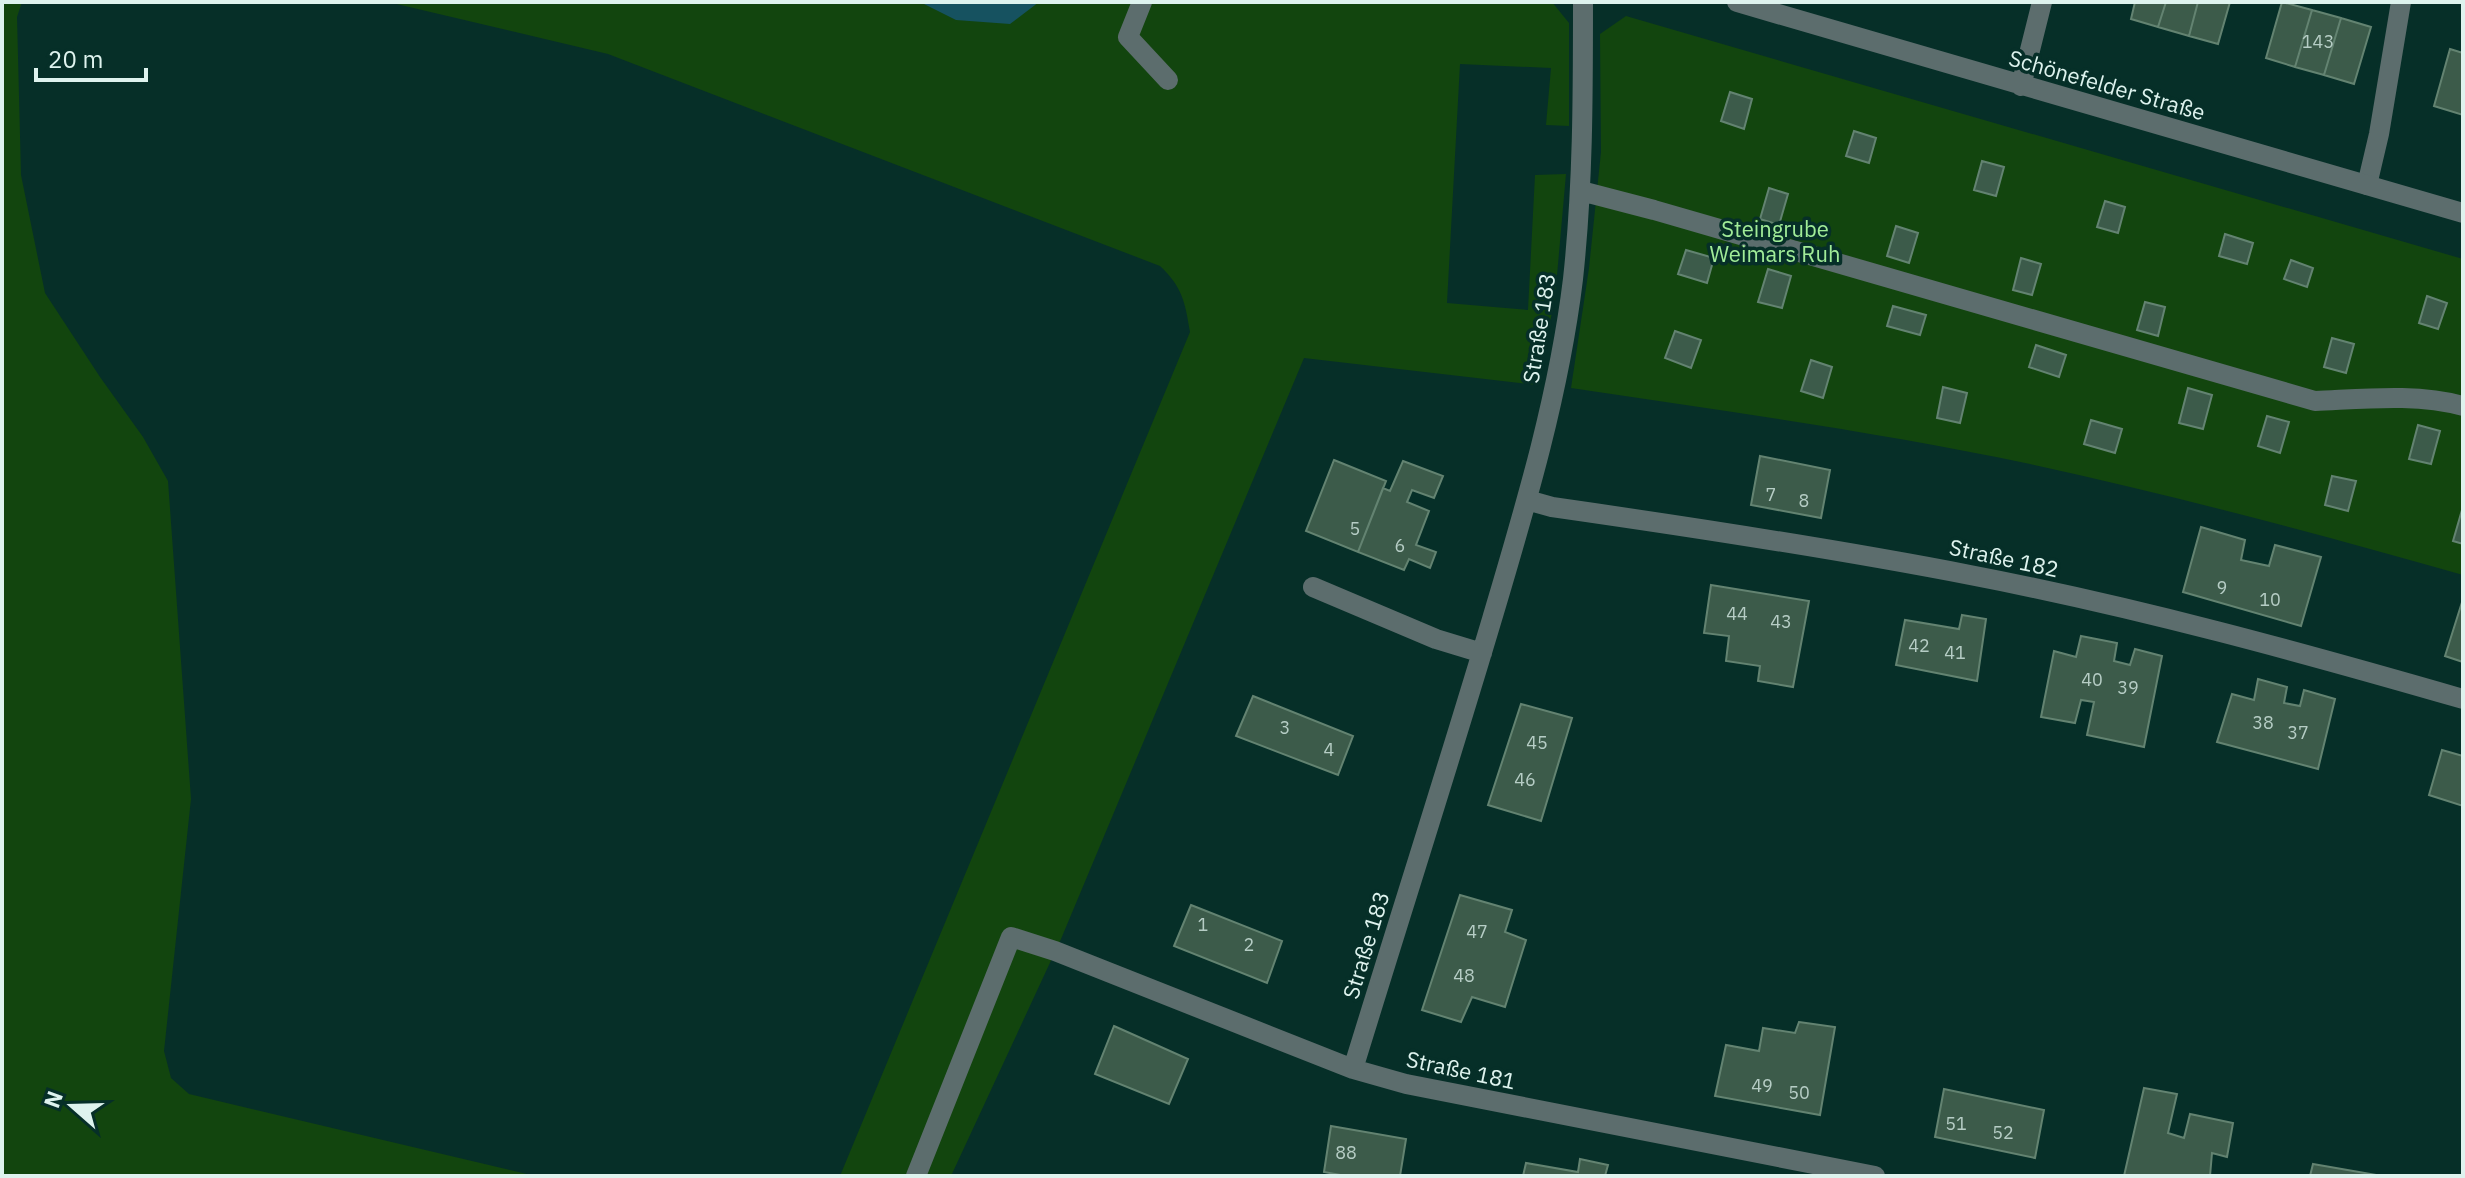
<svg xmlns="http://www.w3.org/2000/svg" width="2465" height="1178" viewBox="0 0 2465 1178" font-family="'IBM Plex Sans',sans-serif">
	<style>
		.green { fill: #12450e }
		.water { fill: #165260 }
		.building { fill: #3c5b4a; stroke: #638371; stroke-width: 2 }
		.lines { fill: none; stroke-linecap: round; stroke-linejoin: round }
		.service { stroke: #5c6d6d; stroke-width: 20 }
		.minor { stroke: #5c6d6d; stroke-width: 20 }
		.labels { text-anchor: middle; stroke-width: 7; stroke-linejoin: round; paint-order: stroke }
		.number-label { font-size: 18px; fill: #b6cdc5 }
		.street-label { font-size: 22px; fill: #def3ee; stroke: #062f28 }
		.park-label { font-size: 22px; fill: #a1ec98; stroke: #062f28 }
	</style>
	<rect width="100%" height="100%" fill="#062f28"/>
	<!-- green -->
	<path class="green" d="M 2,2 L 22,2 L 17,17 L 21,175 L 45,293 L 100,377 L 143,437 L 168,481 L 191,799 L 164,1051 L 171,1078 L 189,1094 L 535,1176 L 2,1176 Z
		M 388,2 L 1552,2 L 1569,23 L 1569,126 L 1546,125 L 1551,68 L 1460,64 L 1447,303 L 1528,310 L 1535,175 L 1566,174 L 1555,298 L 1537,385 L 1304,358 L 1061,939 L 951,1176 L 840,1176 L 1190,332 C 1185,301 1182,287 1160,266 L 608,54 Z
		M 1626,16 L 2463,259 L 2463,575 C 2319,534 2176,496 2030,464 C 1879,432 1725,411 1571,388 L 1589,268 L 1601,152 L 1600,34 Z"/>
	<!-- water -->
	<path class="water" d="M 920,2 L 1039,2 L 1010,24 L 956,20 Z"/>
	<!-- building -->
	<path class="building" d="M 2135,2 L 2166,2 L 2158,27 L 2131,19 Z
		M 2166,2 L 2198,2 L 2189,36 L 2158,27 Z
		M 2198,2 L 2230,2 L 2218,44 L 2189,36 Z
		M 2282,2 L 2312,10 L 2295,67 L 2266,58 Z
		M 2312,10 L 2341,18 L 2324,75 L 2295,67 Z
		M 2341,18 L 2371,27 L 2354,84 L 2324,75 Z
		M 2450,49 L 2463,53 L 2463,115 L 2434,106 Z
		M 1730,92 L 1752,99 L 1744,129 L 1721,121 Z
		M 1854,131 L 1876,138 L 1869,163 L 1846,156 Z
		M 1982,161 L 2004,167 L 1996,196 L 1974,190 Z
		M 1769,188 L 1788,194 L 1779,225 L 1760,219 Z
		M 2105,201 L 2125,207 L 2118,233 L 2097,227 Z
		M 1896,226 L 1918,233 L 1909,263 L 1887,256 Z
		M 2225,234 L 2253,243 L 2247,264 L 2219,256 Z
		M 1686,250 L 1714,258 L 1707,283 L 1678,274 Z
		M 2021,258 L 2041,264 L 2032,295 L 2013,290 Z
		M 2291,260 L 2313,268 L 2307,287 L 2284,279 Z
		M 1768,269 L 1791,276 L 1782,308 L 1758,302 Z
		M 2427,296 L 2447,303 L 2438,329 L 2419,323 Z
		M 2145,302 L 2165,307 L 2158,336 L 2137,330 Z
		M 1893,306 L 1926,315 L 1920,335 L 1887,326 Z
		M 1675,331 L 1701,340 L 1691,368 L 1665,358 Z
		M 2332,338 L 2354,344 L 2346,373 L 2324,367 Z
		M 2036,345 L 2066,355 L 2059,377 L 2029,367 Z
		M 1811,360 L 1832,367 L 1823,398 L 1801,391 Z
		M 1943,387 L 1967,393 L 1960,423 L 1937,418 Z
		M 2188,388 L 2212,395 L 2203,429 L 2179,423 Z
		M 2267,416 L 2289,422 L 2280,453 L 2258,446 Z
		M 2091,420 L 2122,429 L 2115,453 L 2084,444 Z
		M 2418,425 L 2440,431 L 2431,464 L 2409,459 Z
		M 1760,456 L 1830,470 L 1821,518 L 1751,505 Z
		M 1334,460 L 1386,481 L 1358,552 L 1306,531 Z
		M 1403,461 L 1443,476 L 1434,498 L 1412,490 L 1407,502 L 1429,511 L 1416,545 L 1436,552 L 1430,568 L 1409,559 L 1404,570 L 1358,552 L 1383,488 L 1390,491 Z
		M 2332,476 L 2356,481 L 2348,511 L 2325,505 Z
		M 2462,510 L 2463,511 L 2463,544 L 2453,541 Z
		M 2201,527 L 2245,540 L 2241,560 L 2269,566 L 2275,545 L 2321,557 L 2301,626 L 2183,592 Z
		M 1711,585 L 1809,601 L 1793,687 L 1758,681 L 1760,666 L 1726,661 L 1729,636 L 1704,633 Z
		M 2463,599 L 2463,662 L 2445,656 Z
		M 1962,615 L 1986,619 L 1977,681 L 1896,665 L 1905,620 L 1959,629 Z
		M 2081,636 L 2117,643 L 2114,661 L 2130,665 L 2135,649 L 2162,656 L 2144,747 L 2087,735 L 2094,702 L 2081,700 L 2075,723 L 2041,717 L 2054,651 L 2076,657 Z
		M 2258,679 L 2287,687 L 2284,703 L 2300,706 L 2304,690 L 2335,699 L 2318,769 L 2217,742 L 2232,694 L 2254,700 Z
		M 1253,696 L 1353,736 L 1338,775 L 1236,736 Z
		M 1521,704 L 1572,718 L 1541,821 L 1488,805 Z
		M 2442,750 L 2463,756 L 2463,806 L 2429,795 Z
		M 1460,895 L 1512,910 L 1505,932 L 1526,940 L 1505,1007 L 1472,997 L 1461,1022 L 1422,1010 Z
		M 1191,905 L 1282,941 L 1267,983 L 1174,946 Z
		M 1799,1022 L 1835,1027 L 1820,1115 L 1715,1096 L 1726,1045 L 1759,1051 L 1763,1028 L 1795,1033 Z
		M 1114,1026 L 1188,1059 L 1169,1104 L 1095,1074 Z
		M 2144,1088 L 2177,1094 L 2168,1133 L 2184,1138 L 2190,1114 L 2233,1123 L 2227,1157 L 2212,1153 L 2210,1176 L 2124,1176 Z
		M 1944,1089 L 2044,1110 L 2035,1158 L 1935,1137 Z
		M 1331,1126 L 1406,1139 L 1400,1176 L 1346,1176 L 1324,1172 Z
		M 1580,1159 L 1608,1165 L 1605,1176 L 1523,1176 L 1526,1163 L 1578,1172 Z
		M 2313,1164 L 2382,1176 L 2310,1176 Z"/>
	<g class="lines">
		<!-- service -->
		<path class="service" d="M 1142,2 L 1128,37 L 1168,80
			M 2367,185 L 2379,134 L 2401,2
			M 1581,191 L 1654,210 L 2315,401 C 2363,399 2417,393 2463,406
			M 1527,500 L 1552,507 C 1692,527 1831,548 1970,575 C 2137,607 2300,652 2463,699
			M 1313,587 L 1436,639 L 1482,653
			M 1353,1069 C 1399,919 1447,770 1492,619 C 1525,508 1559,395 1573,279 C 1583,187 1583,95 1583,2
			M 916,1176 L 1011,937 L 1055,951 L 1353,1069 L 1406,1084 L 1875,1176"/>
		<!-- minor -->
		<path class="minor" d="M 1737,2 L 2463,213
			M 2021,86 L 2042,2"/>
	</g>
	<g class="labels">
		<!-- number labels -->
		<g class="number-label">
			<text x="2318" y="48">143</text>
			<text x="1771" y="501">7</text>
			<text x="1804" y="507">8</text>
			<text x="1355" y="535">5</text>
			<text x="1400" y="552">6</text>
			<text x="2222" y="594">9</text>
			<text x="2270" y="606">10</text>
			<text x="1737" y="620">44</text>
			<text x="1781" y="628">43</text>
			<text x="1919" y="652">42</text>
			<text x="1955" y="659">41</text>
			<text x="2092" y="686">40</text>
			<text x="2128" y="694">39</text>
			<text x="2263" y="729">38</text>
			<text x="1285" y="734">3</text>
			<text x="2298" y="739">37</text>
			<text x="1537" y="749">45</text>
			<text x="1329" y="756">4</text>
			<text x="1525" y="786">46</text>
			<text x="1203" y="931">1</text>
			<text x="1477" y="938">47</text>
			<text x="1249" y="951">2</text>
			<text x="1464" y="982">48</text>
			<text x="1762" y="1092">49</text>
			<text x="1799" y="1099">50</text>
			<text x="1956" y="1130">51</text>
			<text x="2003" y="1139">52</text>
			<text x="1346" y="1159">88</text>
		</g>
		<!-- street labels -->
		<g class="street-label">
			<text transform="translate(2107 85) rotate(16)" y="8">Schönefelder Straße</text>
			<text transform="translate(1539 328) rotate(-81)" y="8">Straße 183</text>
			<text transform="translate(2004 558) rotate(12)" y="8">Straße 182</text>
			<text transform="translate(1366 945) rotate(-73)" y="8">Straße 183</text>
			<text transform="translate(1461 1070) rotate(12)" y="8">Straße 181</text>
		</g>
		<!-- park labels -->
		<g class="park-label">
			<text x="1775" y="237">Steingrube<tspan x="1775" dy="25">Weimars Ruh</tspan></text>
		</g>
	</g>
	<!-- border -->
	<rect width="2465" height="1178" fill="none" stroke="#def3ee" stroke-width="8"/>
	<!-- north arrow -->
	<g transform="translate(72 1106) rotate(290)" stroke="#062f28" stroke-width="6" paint-order="stroke">
	<path d="M0-6L14 30L0 20L-14 30Z" fill="#def3ee"/>
	<text y="-12" font-size="22" font-weight="bold" text-anchor="middle" fill="#def3ee">N</text>
	</g>
	<!-- scale -->
	<path d="M36 68v12h110v-12" fill="none" stroke="#def3ee" stroke-width="4"/>
	<text x="48" y="68" font-size="24" fill="#def3ee" stroke="#062f28" stroke-width="6" paint-order="stroke">20 m</text>
</svg>
